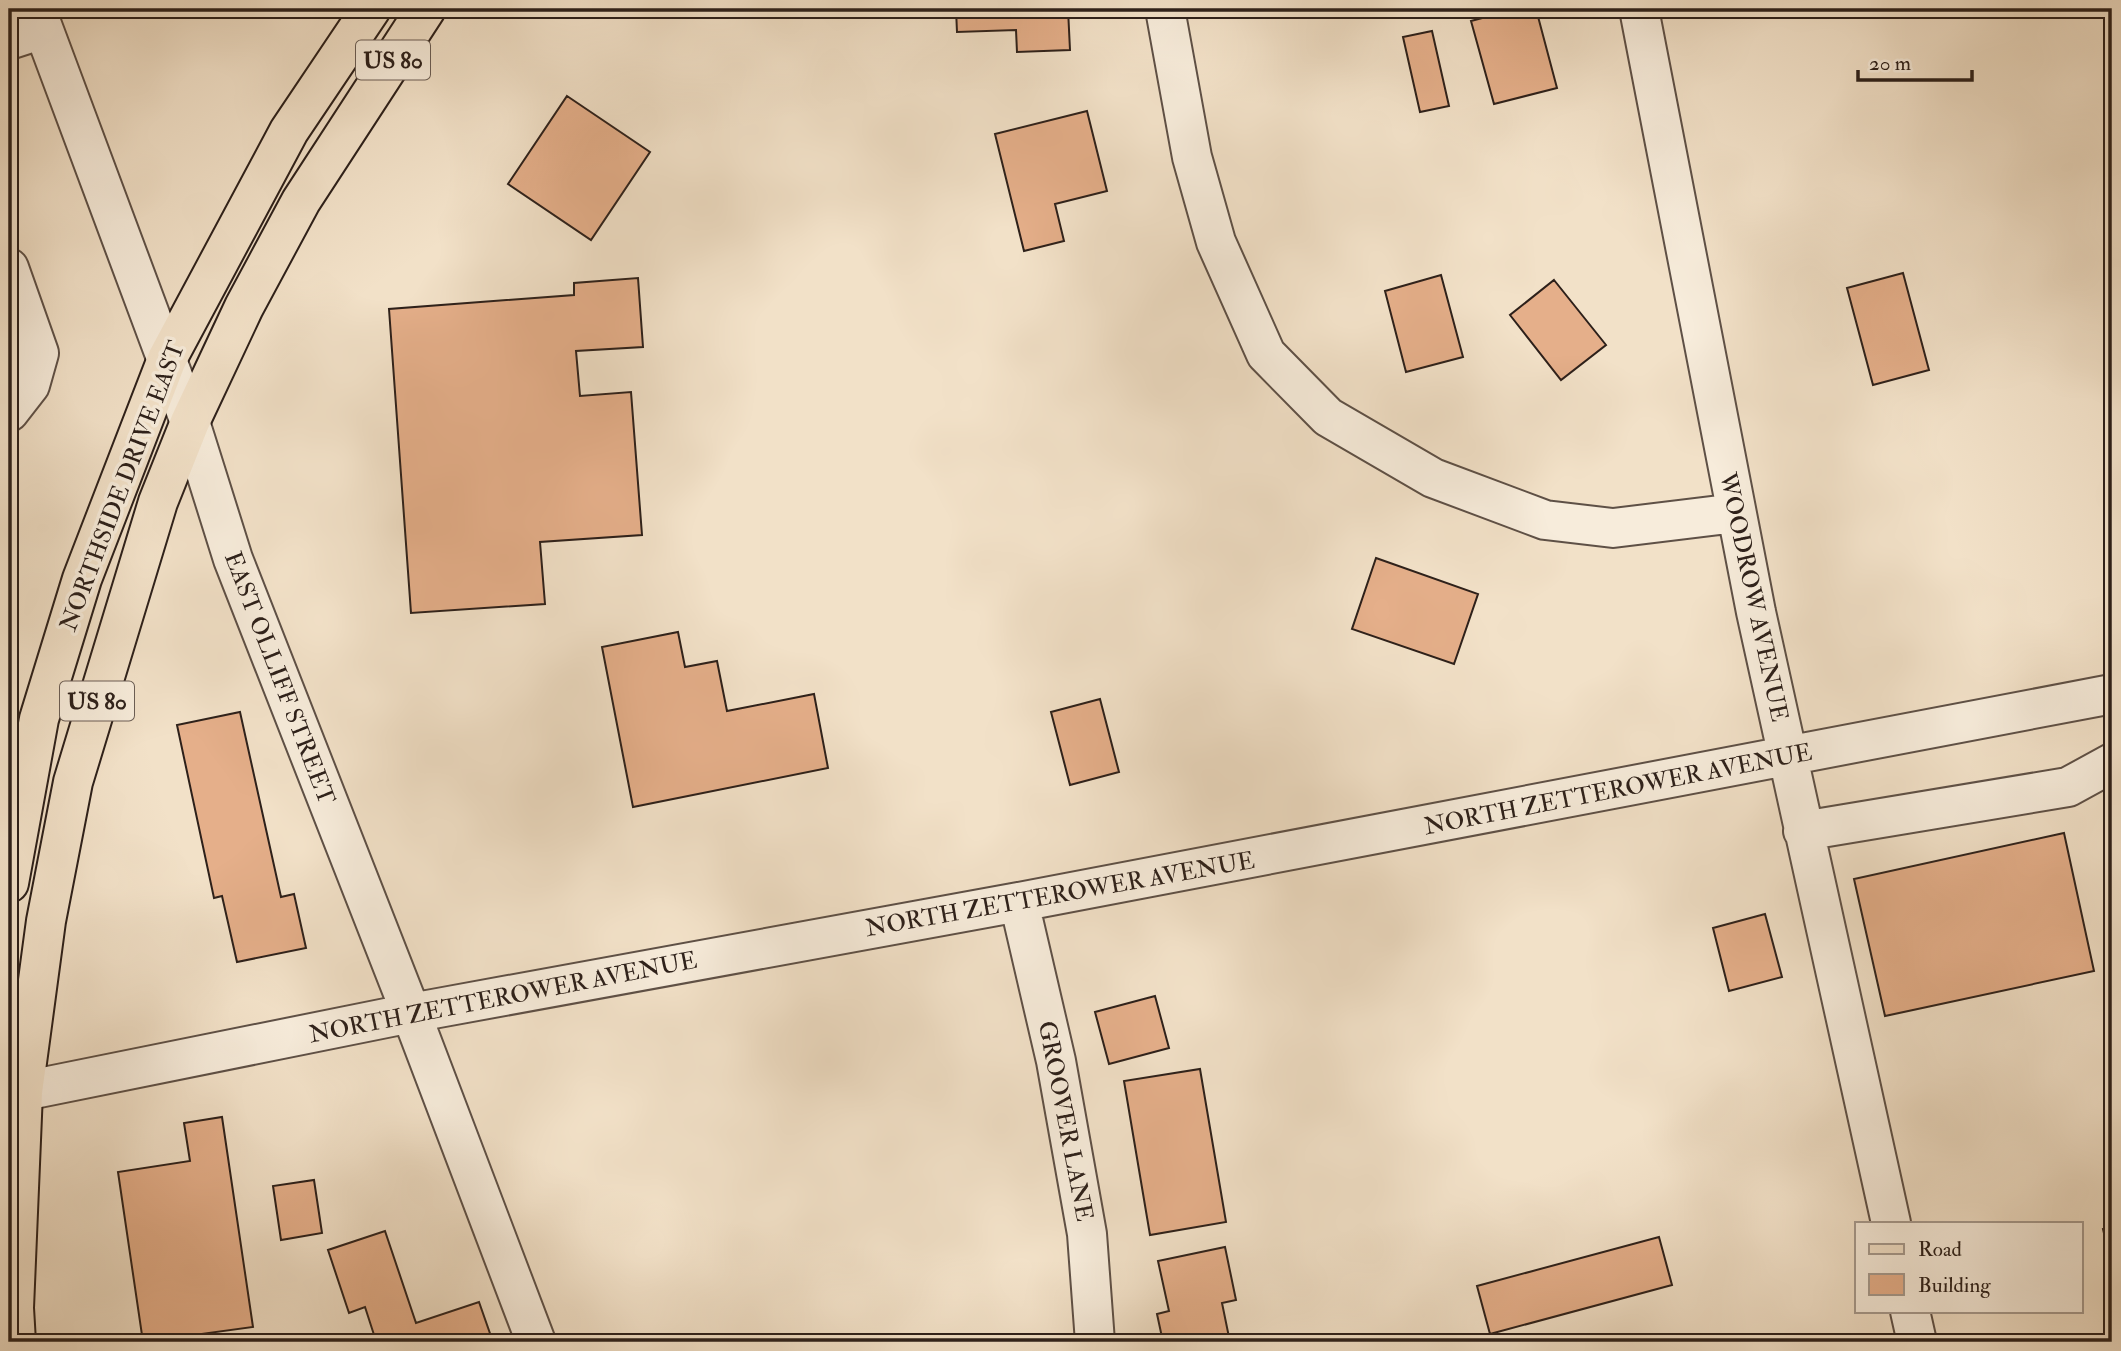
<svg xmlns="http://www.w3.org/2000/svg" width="2121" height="1351" viewBox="0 0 2121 1351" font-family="'IM FELL Double Pica',serif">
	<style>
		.building { fill: #e5af8a; stroke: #2d201a; stroke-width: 2 }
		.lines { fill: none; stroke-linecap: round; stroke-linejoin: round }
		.minor-casing { stroke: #5e5046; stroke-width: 42 }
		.major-casing { stroke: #2d201a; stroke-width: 42 }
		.minor { stroke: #f7ecdb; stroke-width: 38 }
		.major { stroke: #f2e1c8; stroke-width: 38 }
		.labels { text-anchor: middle; stroke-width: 7; stroke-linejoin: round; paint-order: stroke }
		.shield { fill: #f7ecdb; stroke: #6a5d54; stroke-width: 2 }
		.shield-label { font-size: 23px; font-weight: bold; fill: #2d201a }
		.street-label { font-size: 24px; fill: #2d201a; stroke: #f7ecdb }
	</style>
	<rect width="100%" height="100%" fill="#f2e1c8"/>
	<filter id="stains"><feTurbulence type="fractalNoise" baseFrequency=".00286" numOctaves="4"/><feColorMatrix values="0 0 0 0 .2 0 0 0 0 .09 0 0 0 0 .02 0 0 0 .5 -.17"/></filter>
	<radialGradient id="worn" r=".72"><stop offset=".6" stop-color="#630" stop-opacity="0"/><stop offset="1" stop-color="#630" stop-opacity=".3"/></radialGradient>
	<!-- building -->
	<path class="building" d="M 956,9 L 1068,9 L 1070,50 L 1017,52 L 1016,30 L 957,32 Z
		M 1516,9 L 1536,9 L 1557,88 L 1494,104 L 1471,21 Z
		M 1432,31 L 1449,106 L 1420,112 L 1403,37 Z
		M 567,96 L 650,152 L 591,240 L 508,184 Z
		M 1087,111 L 1107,191 L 1055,204 L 1064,241 L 1024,251 L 995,134 Z
		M 1903,273 L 1929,370 L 1873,385 L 1847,288 Z
		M 1441,275 L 1463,357 L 1406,372 L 1385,291 Z
		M 638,278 L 643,347 L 576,351 L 580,396 L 631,392 L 642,535 L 540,542 L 545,604 L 411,613 L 389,309 L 574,295 L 574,283 Z
		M 1554,280 L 1606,345 L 1561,380 L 1510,315 Z
		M 1376,558 L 1478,594 L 1454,664 L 1352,629 Z
		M 678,632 L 685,667 L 717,661 L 727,711 L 814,694 L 828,768 L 633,807 L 602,647 Z
		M 1100,699 L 1119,772 L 1070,785 L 1051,712 Z
		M 240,712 L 281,897 L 294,894 L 306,948 L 237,962 L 222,896 L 214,898 L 177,725 Z
		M 2064,833 L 2094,971 L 1885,1016 L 1854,879 Z
		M 1765,914 L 1782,977 L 1729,991 L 1713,928 Z
		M 1155,996 L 1169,1048 L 1109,1064 L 1095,1012 Z
		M 1200,1069 L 1226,1222 L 1150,1235 L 1124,1081 Z
		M 222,1117 L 253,1327 L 143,1342 L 118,1172 L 190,1161 L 184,1123 Z
		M 314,1180 L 322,1233 L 281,1240 L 273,1186 Z
		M 2112,1227 L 2112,1268 L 2103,1229 Z
		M 385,1231 L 416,1323 L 479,1302 L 493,1342 L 373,1342 L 376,1341 L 365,1307 L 349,1313 L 328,1250 Z
		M 1659,1237 L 1672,1285 L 1490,1334 L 1477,1286 Z
		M 1225,1247 L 1236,1300 L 1222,1303 L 1230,1342 L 1163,1342 L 1157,1314 L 1169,1311 L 1158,1261 Z"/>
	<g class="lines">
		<defs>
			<path id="minor" d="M 36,9 L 190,422 L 233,559 L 411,1013 L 536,1342
				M 1165,9 L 1192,157 L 1216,242 L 1266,354 L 1328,417 L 1433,478 L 1545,520 L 1613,528 L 1736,513
				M 1639,9 L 1756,612 L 1891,1223
				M 9,40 L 43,29
				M 9,268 L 39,353 L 30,385 L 9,412
				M 1803,831 L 2068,787 L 2112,763
				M 1019,902 L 1056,1061 L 1087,1234 L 1095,1342
				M 9,1094 L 411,1013 L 1019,902 L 2112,694
				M 1910,1311 L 1917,1342"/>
			<path id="major" d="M 9,883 L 39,719 L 82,579 L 167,359 L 289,131 L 371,9
				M 16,1342 L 14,1308 L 23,1092 L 46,921 L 73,782 L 158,502 L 190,422 L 244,307 L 301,201 L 426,9"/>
		</defs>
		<!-- minor casing -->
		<use href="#minor" class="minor-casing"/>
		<!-- major casing -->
		<use href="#major" class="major-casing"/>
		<!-- minor -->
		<use href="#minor" class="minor"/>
		<!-- major -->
		<use href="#major" class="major"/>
	</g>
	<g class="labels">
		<!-- shield labels -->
		<g class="shield">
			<rect x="356" y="40.5" width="74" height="39" rx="5"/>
			<rect x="60" y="681.5" width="74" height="39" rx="5"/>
		</g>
		<g class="shield-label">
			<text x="393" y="68">US 80</text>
			<text x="97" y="709">US 80</text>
		</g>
		<!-- street labels -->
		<g class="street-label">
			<text transform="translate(122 486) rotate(-69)" y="8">NORTHSIDE DRIVE EAST</text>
			<text transform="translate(1754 597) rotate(78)" y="8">WOODROW AVENUE</text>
			<text transform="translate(280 678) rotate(69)" y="8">EAST OLLIFF STREET</text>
			<text transform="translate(1618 789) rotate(-11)" y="8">NORTH ZETTEROWER AVENUE</text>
			<text transform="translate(1060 894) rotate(-10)" y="8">NORTH ZETTEROWER AVENUE</text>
			<text transform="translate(503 997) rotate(-11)" y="8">NORTH ZETTEROWER AVENUE</text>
			<text transform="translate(1066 1121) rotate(79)" y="8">GROOVER LANE</text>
		</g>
	</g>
	<!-- margin -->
	<rect width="2121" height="1351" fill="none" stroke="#f2e1c8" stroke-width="35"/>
	<rect x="10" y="10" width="2100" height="1330" fill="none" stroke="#2d201a" stroke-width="3.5"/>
	<rect x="18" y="18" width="2086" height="1316" fill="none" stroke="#2d201a" stroke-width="2"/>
	<!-- legend -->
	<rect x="1855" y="1222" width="228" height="91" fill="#f7ecdb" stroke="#a69a8e" stroke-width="2"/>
	<rect x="1869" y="1244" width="35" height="10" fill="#f2e1c8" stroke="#a69a8e" stroke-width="2"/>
	<text x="1918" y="1256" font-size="21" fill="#2d201a">Road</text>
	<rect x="1869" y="1274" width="35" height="21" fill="#e5af8a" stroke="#a69a8e" stroke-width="2"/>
	<text x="1918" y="1292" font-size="21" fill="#2d201a">Building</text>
	<!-- scale -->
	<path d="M1858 70v10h114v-10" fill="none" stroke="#2d201a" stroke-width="3.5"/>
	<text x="1869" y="70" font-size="21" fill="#2d201a" stroke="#f7ecdb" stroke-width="5" paint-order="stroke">20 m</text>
	<rect width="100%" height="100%" filter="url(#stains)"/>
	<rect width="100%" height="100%" fill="url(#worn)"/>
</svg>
